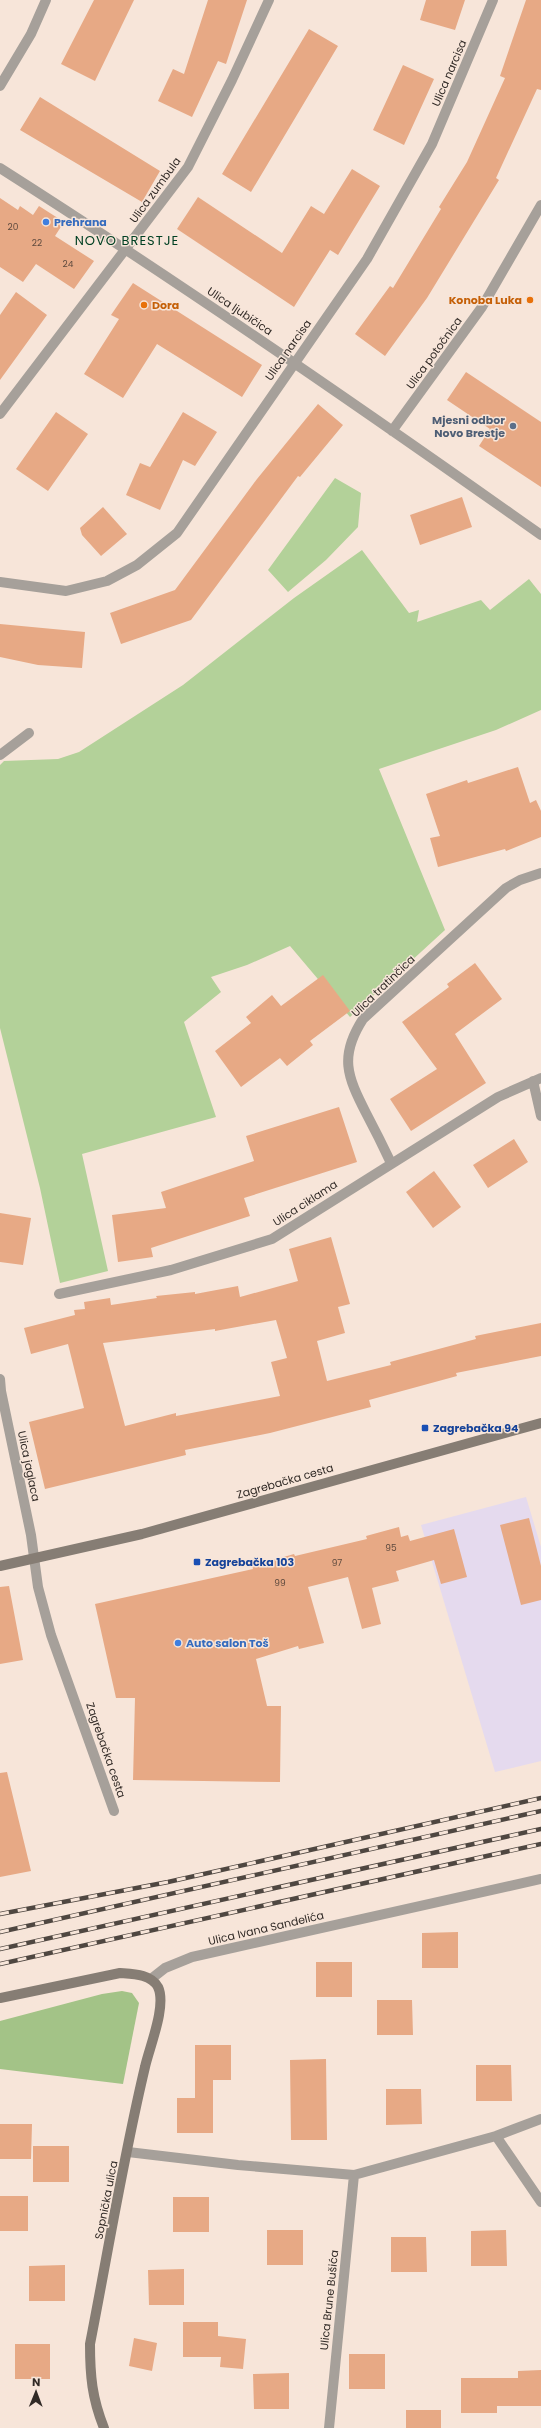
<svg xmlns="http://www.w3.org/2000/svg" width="541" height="2428" viewBox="0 0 541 2428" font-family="Poppins,sans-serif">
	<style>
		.industrial { fill: #e5daee }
		.green { fill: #b3d199 }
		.forest { fill: #a3c387 }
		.building { fill: #e7a985; fill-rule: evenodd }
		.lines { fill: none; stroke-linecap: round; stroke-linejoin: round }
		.street { stroke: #a6a09a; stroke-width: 10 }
		.secondary { stroke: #867d74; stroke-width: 10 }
		.rail-casing { stroke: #4f4741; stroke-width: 4.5 }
		.rail { stroke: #f7e5d9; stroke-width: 3; stroke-dasharray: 9; stroke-linecap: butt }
		.shop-dot { fill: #3f7fe0; stroke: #f7e5d9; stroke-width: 1.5 }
		.food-dot { fill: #e8710a; stroke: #f7e5d9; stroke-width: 1.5 }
		.service-dot { fill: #5c6f8a; stroke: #f7e5d9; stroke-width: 1.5 }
		.transit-dot { fill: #1a4fb4; stroke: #f7e5d9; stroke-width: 1.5 }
		.labels { text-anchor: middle; stroke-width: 3; stroke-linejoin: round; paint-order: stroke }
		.number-label { font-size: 9px; fill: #5e4a3e }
		.street-label { font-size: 11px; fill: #312a26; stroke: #f7e5d9 }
		.shop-label { font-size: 11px; font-weight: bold; fill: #366cbe; stroke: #f7e5d9; text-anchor: start }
		.food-label { font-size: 11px; font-weight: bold; fill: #c56008; stroke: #f7e5d9; text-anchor: end }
		.service-label { font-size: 11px; font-weight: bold; fill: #4e5e75; stroke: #f7e5d9; text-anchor: end }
		.transit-label { font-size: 11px; font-weight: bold; fill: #164399; stroke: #f7e5d9; text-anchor: start }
		.quarter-label { font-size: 13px; letter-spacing: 1px; fill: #004023; stroke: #f7e5d9 }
	</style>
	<rect width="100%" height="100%" fill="#f7e5d9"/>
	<!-- industrial -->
	<path class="industrial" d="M 526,1497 L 541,1547 L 541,1761 L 495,1772 L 421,1525 Z"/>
	<!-- green -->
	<path class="green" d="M 335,478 L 361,493 L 358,527 L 326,560 L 288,592 L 268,570 Z
		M 362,550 L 409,613 L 419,610 L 417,622 L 481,600 L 490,610 L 529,579 L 541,594 L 541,710 L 496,730 L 379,769 L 445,930 L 350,1017 L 290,946 L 247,965 L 211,977 L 221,992 L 184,1022 L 216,1117 L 82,1154 L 108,1271 L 60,1283 L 40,1188 L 0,1028 L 0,765 L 4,761 L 58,759 L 79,752 L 183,685 L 294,598 Z"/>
	<!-- forest -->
	<path class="forest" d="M 122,1991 L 132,1993 L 139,2003 L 123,2084 L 0,2069 L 0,2021 L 102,1994 Z"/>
	<!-- building -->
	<path class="building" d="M 94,0 L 134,0 L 95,81 L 61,64 Z
		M 208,0 L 247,0 L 226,64 L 218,61 L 192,117 L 158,101 L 173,69 L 184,74 Z
		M 426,0 L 465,0 L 455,30 L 420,20 Z
		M 526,0 L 541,0 L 541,90 L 537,89 L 496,178 L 499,180 L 427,298 L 385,356 L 355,334 L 390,286 L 393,288 L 441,209 L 439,207 L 467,162 L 505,78 L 500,76 Z
		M 309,29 L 338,46 L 251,192 L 222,174 Z
		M 403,65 L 434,79 L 404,145 L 373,130 Z
		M 40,97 L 160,171 L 142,202 L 20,130 Z
		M 352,169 L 380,186 L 338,255 L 330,250 L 294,307 L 177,229 L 198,197 L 282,253 L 311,206 L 324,214 Z
		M 0,198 L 18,210 L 20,206 L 33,215 L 39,206 L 64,222 L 55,236 L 94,261 L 74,289 L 36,264 L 23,282 L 0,267 Z
		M 133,283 L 262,365 L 242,397 L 157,344 L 123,398 L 84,374 L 119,319 L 111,315 Z
		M 16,292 L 47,315 L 0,380 L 0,315 Z
		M 466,372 L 541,422 L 541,487 L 479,446 L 490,429 L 447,400 Z
		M 318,404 L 343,425 L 300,477 L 298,476 L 191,620 L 121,644 L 110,613 L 175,590 L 257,479 Z
		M 56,412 L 88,434 L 48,491 L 16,469 Z
		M 183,412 L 217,432 L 195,466 L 183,460 L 160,510 L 126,495 L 140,463 L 150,467 Z
		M 462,497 L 472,527 L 420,545 L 410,515 Z
		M 103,507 L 127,534 L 101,556 L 82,535 L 80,528 Z
		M 0,624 L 85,632 L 82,668 L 38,665 L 0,657 Z
		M 518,767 L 530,803 L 536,800 L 541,811 L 541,837 L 506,851 L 505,849 L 438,867 L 430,838 L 440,836 L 426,794 L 467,780 L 468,783 Z
		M 475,963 L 502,999 L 455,1034 L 486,1083 L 411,1131 L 390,1099 L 437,1069 L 402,1022 L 449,987 L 447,984 Z
		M 323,975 L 350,1011 L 310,1041 L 313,1045 L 287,1066 L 280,1058 L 241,1087 L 215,1051 L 251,1023 L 246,1017 L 272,995 L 281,1006 Z
		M 339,1107 L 357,1162 L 244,1198 L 250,1216 L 151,1248 L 153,1257 L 118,1262 L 112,1215 L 166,1208 L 161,1192 L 254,1161 L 246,1136 Z
		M 514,1139 L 528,1162 L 488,1188 L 473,1165 Z
		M 434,1171 L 461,1207 L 433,1228 L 406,1192 Z
		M 0,1213 L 31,1218 L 23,1265 L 0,1262 Z
		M 331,1237 L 350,1304 L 338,1307 L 345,1333 L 317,1341 L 327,1381 L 391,1365 L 390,1362 L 476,1339 L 475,1336 L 541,1323 L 541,1356 L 456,1373 L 457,1376 L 369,1400 L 371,1407 L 270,1433 L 185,1450 L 186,1455 L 45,1489 L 29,1422 L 84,1408 L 68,1344 L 31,1354 L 24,1328 L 75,1315 L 74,1310 L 85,1309 L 84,1302 L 110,1298 L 111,1305 L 157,1298 L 156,1296 L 195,1292 L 195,1294 L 238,1286 L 240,1297 L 298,1281 L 289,1249 ZM 276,1320 L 287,1358 L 271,1362 L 280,1396 L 176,1416 L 176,1413 L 125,1426 L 103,1343 L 215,1329 L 215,1331 Z
		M 529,1518 L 541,1566 L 541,1600 L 521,1605 L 500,1525 Z
		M 399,1527 L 401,1537 L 408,1535 L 410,1541 L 454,1529 L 467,1577 L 441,1584 L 434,1560 L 396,1571 L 399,1581 L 372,1588 L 381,1624 L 362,1629 L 348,1577 L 308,1587 L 324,1643 L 299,1649 L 298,1646 L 256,1659 L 267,1706 L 281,1706 L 280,1782 L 133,1780 L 135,1698 L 116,1698 L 95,1604 L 253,1569 L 252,1566 L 294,1554 L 295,1556 L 367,1539 L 366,1536 Z
		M 9,1586 L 23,1660 L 0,1664 L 0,1587 Z
		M 7,1772 L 31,1871 L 0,1877 L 0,1773 Z
		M 458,1932 L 458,1968 L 422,1968 L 422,1933 Z
		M 316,1962 L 352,1962 L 352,1997 L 316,1997 Z
		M 377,2000 L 412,2000 L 413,2035 L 377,2035 Z
		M 195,2045 L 231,2045 L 231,2080 L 213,2080 L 213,2133 L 177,2133 L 177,2098 L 195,2098 Z
		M 326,2059 L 327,2140 L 291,2140 L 290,2060 Z
		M 476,2065 L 511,2065 L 512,2101 L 476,2101 Z
		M 386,2089 L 421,2089 L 422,2124 L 386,2125 Z
		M 0,2124 L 32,2124 L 31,2159 L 0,2159 Z
		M 33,2146 L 69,2146 L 69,2182 L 33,2182 Z
		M 0,2196 L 28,2196 L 28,2231 L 0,2231 Z
		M 173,2197 L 209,2197 L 209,2232 L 173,2232 Z
		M 267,2230 L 303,2230 L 303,2265 L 267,2265 Z
		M 506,2230 L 507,2266 L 471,2266 L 471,2231 Z
		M 391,2237 L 426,2237 L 427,2272 L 391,2272 Z
		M 65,2265 L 65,2301 L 29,2301 L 29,2266 Z
		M 184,2269 L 184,2305 L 149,2305 L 148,2270 Z
		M 183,2322 L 218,2322 L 218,2336 L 246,2339 L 243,2369 L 220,2367 L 221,2357 L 183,2357 Z
		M 134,2338 L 157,2343 L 152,2371 L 129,2366 Z
		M 15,2344 L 50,2344 L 50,2379 L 15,2379 Z
		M 349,2354 L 385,2354 L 385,2389 L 349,2389 Z
		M 541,2370 L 541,2406 L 497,2406 L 497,2413 L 461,2413 L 461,2378 L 518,2378 L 518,2371 Z
		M 289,2373 L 289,2409 L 254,2409 L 253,2374 Z
		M 406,2410 L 441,2410 L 441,2428 L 406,2428 Z"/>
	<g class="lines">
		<!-- street -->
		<path class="street" d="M 0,86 L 31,34 L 46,0
			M 0,168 C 184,285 363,409 541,535
			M 0,414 L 188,167 L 232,80 L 269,0
			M 392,431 L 482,307 L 541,205
			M 0,582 L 66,591 L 107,581 L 137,565 L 177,533 L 367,259 L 432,144 L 493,0
			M 0,755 L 29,733
			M 533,1081 L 541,1116
			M 391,1163 C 383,1146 375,1130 366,1113 C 347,1076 339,1056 363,1019 L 506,888 L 520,880 L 541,873
			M 59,1294 L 171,1270 L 272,1239 L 498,1097 L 541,1078
			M 0,1379 L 1,1391 L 31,1535 L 38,1587 L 51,1635 L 114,1811
			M 151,1979 L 165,1968 L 192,1957 L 541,1879
			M 496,2136 L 541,2202
			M 128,2152 L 238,2165 L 354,2175 L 496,2136 L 541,2119
			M 329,2428 L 354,2175"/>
		<!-- secondary -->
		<path class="secondary" d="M 0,1566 L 142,1534 L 541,1423
			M 0,1998 L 120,1973 C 133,1974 151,1974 158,1987 C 167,2006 149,2048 145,2067 C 123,2159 108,2252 90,2344 C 90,2376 92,2398 104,2428"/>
		<defs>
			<path id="rail" d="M 0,1914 L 168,1882 L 541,1798
				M 0,1932 L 541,1811
				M 0,1949 L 541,1829
				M 0,1964 L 541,1844"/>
		</defs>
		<!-- rail casing -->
		<use href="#rail" class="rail-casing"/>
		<!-- rail -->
		<use href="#rail" class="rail"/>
	</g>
	<!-- markers -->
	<g class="shop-dot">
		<circle cx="46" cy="222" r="4"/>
		<circle cx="178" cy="1643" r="4"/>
	</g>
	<g class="food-dot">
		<circle cx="530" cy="300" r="4"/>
		<circle cx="144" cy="305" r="4"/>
	</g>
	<circle class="service-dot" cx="513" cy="426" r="4"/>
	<g class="transit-dot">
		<rect x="421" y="1424" width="8" height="8" rx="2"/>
		<rect x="193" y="1558" width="8" height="8" rx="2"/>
	</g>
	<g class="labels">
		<!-- number labels -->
		<g class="number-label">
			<text x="13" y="230">20</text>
			<text x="37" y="246">22</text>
			<text x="68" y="267">24</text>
			<text x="391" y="1551">95</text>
			<text x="337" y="1566">97</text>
			<text x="280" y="1586">99</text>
		</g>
		<!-- street labels -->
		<g class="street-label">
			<text transform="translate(449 73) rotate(-67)" y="4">Ulica narcisa</text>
			<text transform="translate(155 190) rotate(-54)" y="4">Ulica zumbula</text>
			<text transform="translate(240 311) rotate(34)" y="4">Ulica ljubičica</text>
			<text transform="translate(288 350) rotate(-55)" y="4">Ulica narcisa</text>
			<text transform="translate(434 353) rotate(-54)" y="4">Ulica potočnica</text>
			<text transform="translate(383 986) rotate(-44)" y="4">Ulica tratinčica</text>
			<text transform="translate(305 1203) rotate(-33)" y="4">Ulica ciklama</text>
			<text transform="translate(29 1466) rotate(78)" y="4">Ulica jaglaca</text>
			<text transform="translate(285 1481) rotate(-16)" y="4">Zagrebačka cesta</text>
			<text transform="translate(106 1750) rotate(71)" y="4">Zagrebačka cesta</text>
			<text transform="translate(266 1928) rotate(-13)" y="4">Ulica Ivana Sandelića</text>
			<text transform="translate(106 2200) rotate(-79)" y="4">Sopnička ulica</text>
			<text transform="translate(329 2300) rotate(-84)" y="4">Ulica Brune Bušića</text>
		</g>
		<!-- shop labels -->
		<g class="shop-label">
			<text x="54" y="226">Prehrana</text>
			<text x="186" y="1647">Auto salon Toš</text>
		</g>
		<!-- food labels -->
		<g class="food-label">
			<text x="522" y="304">Konoba Luka</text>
			<text x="152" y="309" text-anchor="start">Dora</text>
		</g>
		<!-- service labels -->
		<g class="service-label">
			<text x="505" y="424">Mjesni odbor<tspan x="505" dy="13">Novo Brestje</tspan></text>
		</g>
		<!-- transit labels -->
		<g class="transit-label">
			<text x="433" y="1432">Zagrebačka 94</text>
			<text x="205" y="1566">Zagrebačka 103</text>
		</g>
		<!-- quarter labels -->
		<g class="quarter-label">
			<text x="127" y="245">NOVO BRESTJE</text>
		</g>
	</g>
	<!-- north arrow -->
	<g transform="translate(36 2392) rotate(1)" stroke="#f7e5d9" stroke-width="3" paint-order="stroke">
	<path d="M0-3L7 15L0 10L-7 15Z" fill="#312a26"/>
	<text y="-6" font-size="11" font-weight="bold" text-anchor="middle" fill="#312a26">N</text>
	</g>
</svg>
